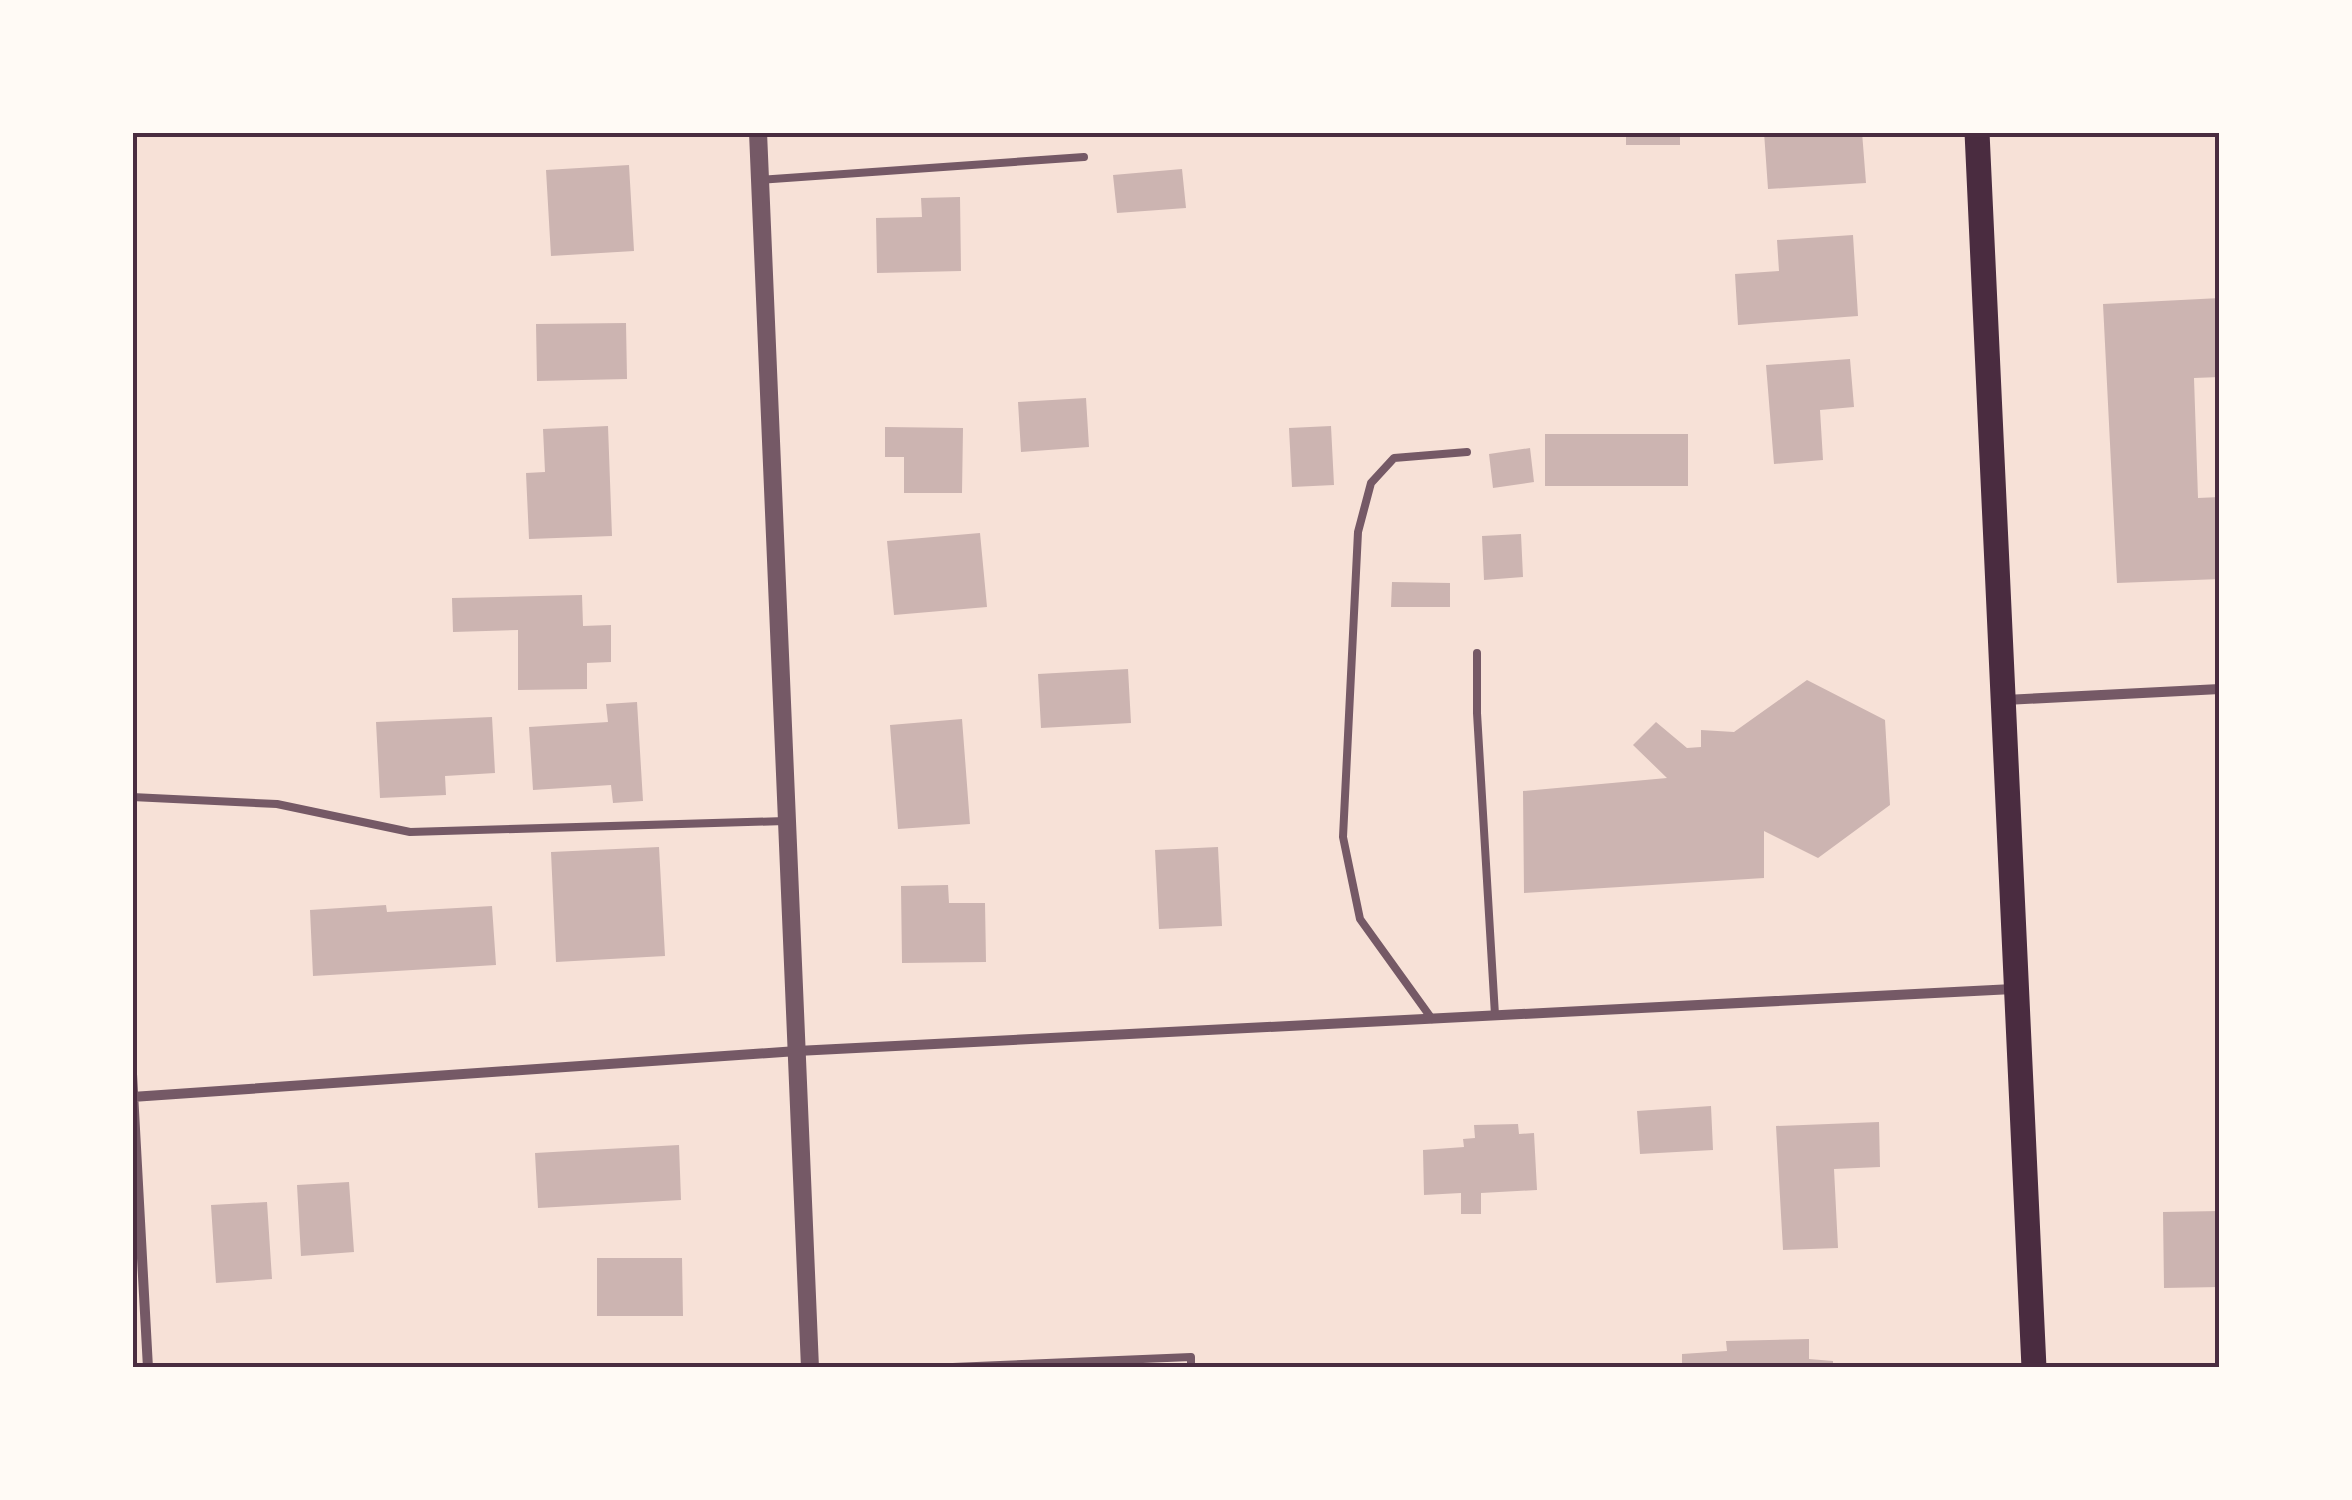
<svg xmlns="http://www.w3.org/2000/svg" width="2352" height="1500" viewBox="0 0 2352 1500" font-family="'Sofia Sans Condensed',sans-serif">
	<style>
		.building { fill: #ccb4b1 }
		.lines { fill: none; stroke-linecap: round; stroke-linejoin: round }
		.service { stroke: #755966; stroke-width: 8 }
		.minor { stroke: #755966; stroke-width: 10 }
		.tertiary { stroke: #755966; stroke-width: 18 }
		.primary { stroke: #4a2c40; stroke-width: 25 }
		.neatline { fill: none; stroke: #4a2c40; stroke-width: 4 }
	</style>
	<rect width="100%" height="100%" fill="#f7e1d7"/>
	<!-- building -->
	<path class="building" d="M 1626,132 L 1680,132 L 1680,145 L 1626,145 Z
		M 1764,132 L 1862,132 L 1866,183 L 1768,189 Z
		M 629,165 L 634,251 L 551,256 L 546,170 Z
		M 1182,169 L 1186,208 L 1117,213 L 1113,175 Z
		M 960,197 L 961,271 L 877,273 L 876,218 L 922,217 L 921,198 Z
		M 1853,235 L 1858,316 L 1738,325 L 1735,274 L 1779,271 L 1777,240 Z
		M 2220,298 L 2220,377 L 2194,378 L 2198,498 L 2220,497 L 2220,579 L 2117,583 L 2103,304 Z
		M 626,323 L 627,379 L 537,381 L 536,324 Z
		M 1850,359 L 1854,407 L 1820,410 L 1823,460 L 1774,464 L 1766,365 Z
		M 1086,398 L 1089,447 L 1021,452 L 1018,402 Z
		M 608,426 L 612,536 L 529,539 L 526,473 L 545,472 L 543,429 Z
		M 1331,426 L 1334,485 L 1292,487 L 1289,428 Z
		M 885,427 L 963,428 L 962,493 L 904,493 L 904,457 L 885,457 Z
		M 1545,434 L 1688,434 L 1688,486 L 1545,486 Z
		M 1530,448 L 1534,482 L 1493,488 L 1489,454 Z
		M 980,533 L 987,607 L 894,615 L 887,541 Z
		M 1521,534 L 1523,577 L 1484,580 L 1482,536 Z
		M 1392,582 L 1450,583 L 1450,607 L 1391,607 Z
		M 582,595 L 583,626 L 611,625 L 611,662 L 587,663 L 587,689 L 518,690 L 518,630 L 453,632 L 452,598 Z
		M 1128,669 L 1131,723 L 1041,728 L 1038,674 Z
		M 1807,680 L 1885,720 L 1890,805 L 1818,858 L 1764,831 L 1764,878 L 1524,893 L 1523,791 L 1667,778 L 1633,745 L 1656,722 L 1687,748 L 1701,747 L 1701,730 L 1734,732 Z
		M 637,702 L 643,801 L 613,803 L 611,785 L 533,790 L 529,727 L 608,722 L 606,704 Z
		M 492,717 L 495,773 L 445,776 L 446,795 L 380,798 L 376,722 Z
		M 962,719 L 970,824 L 898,829 L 890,725 Z
		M 659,847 L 665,956 L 556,962 L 551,852 Z
		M 1218,847 L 1222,926 L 1159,929 L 1155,850 Z
		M 948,885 L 949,903 L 985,903 L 986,962 L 902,963 L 901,886 Z
		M 386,905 L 387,912 L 492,906 L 496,965 L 313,976 L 310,910 Z
		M 1711,1106 L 1713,1150 L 1640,1154 L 1637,1111 Z
		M 1879,1122 L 1880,1167 L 1834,1169 L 1838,1248 L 1783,1250 L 1776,1126 Z
		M 1518,1124 L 1519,1134 L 1534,1133 L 1537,1190 L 1481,1193 L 1481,1214 L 1461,1214 L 1461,1193 L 1424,1195 L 1423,1150 L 1464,1147 L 1463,1139 L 1475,1138 L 1474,1125 Z
		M 679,1145 L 681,1200 L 538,1208 L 535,1153 Z
		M 349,1182 L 354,1252 L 301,1256 L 297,1185 Z
		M 267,1202 L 272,1279 L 216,1283 L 211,1205 Z
		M 2220,1211 L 2220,1287 L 2164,1288 L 2163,1212 Z
		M 597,1258 L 682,1258 L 683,1316 L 597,1316 Z
		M 1809,1339 L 1809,1359 L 1833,1361 L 1833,1368 L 1682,1368 L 1682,1354 L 1727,1351 L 1726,1341 Z"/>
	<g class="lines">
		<!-- service -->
		<path class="service" d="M 760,180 L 1084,157
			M 1477,653 L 1477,713 L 1495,1015
			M 132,797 L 277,804 L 410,832 L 785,821
			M 1432,1019 L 1360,919 L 1343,837 L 1358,532 L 1371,483 L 1394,458 L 1467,452
			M 929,1368 L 1191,1357 L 1191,1368"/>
		<!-- minor -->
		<path class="minor" d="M 2005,700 L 2220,689
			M 132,1074 L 148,1368
			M 132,1097 L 797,1051 L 2013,989"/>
		<!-- tertiary -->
		<path class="tertiary" d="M 758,132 L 810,1368"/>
		<!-- primary -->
		<path class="primary" d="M 1977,132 L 2034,1368"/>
	</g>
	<!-- border -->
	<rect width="2352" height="1500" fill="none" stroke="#fffaf5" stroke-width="270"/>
	<rect x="135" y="135" width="2082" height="1230" class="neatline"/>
</svg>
